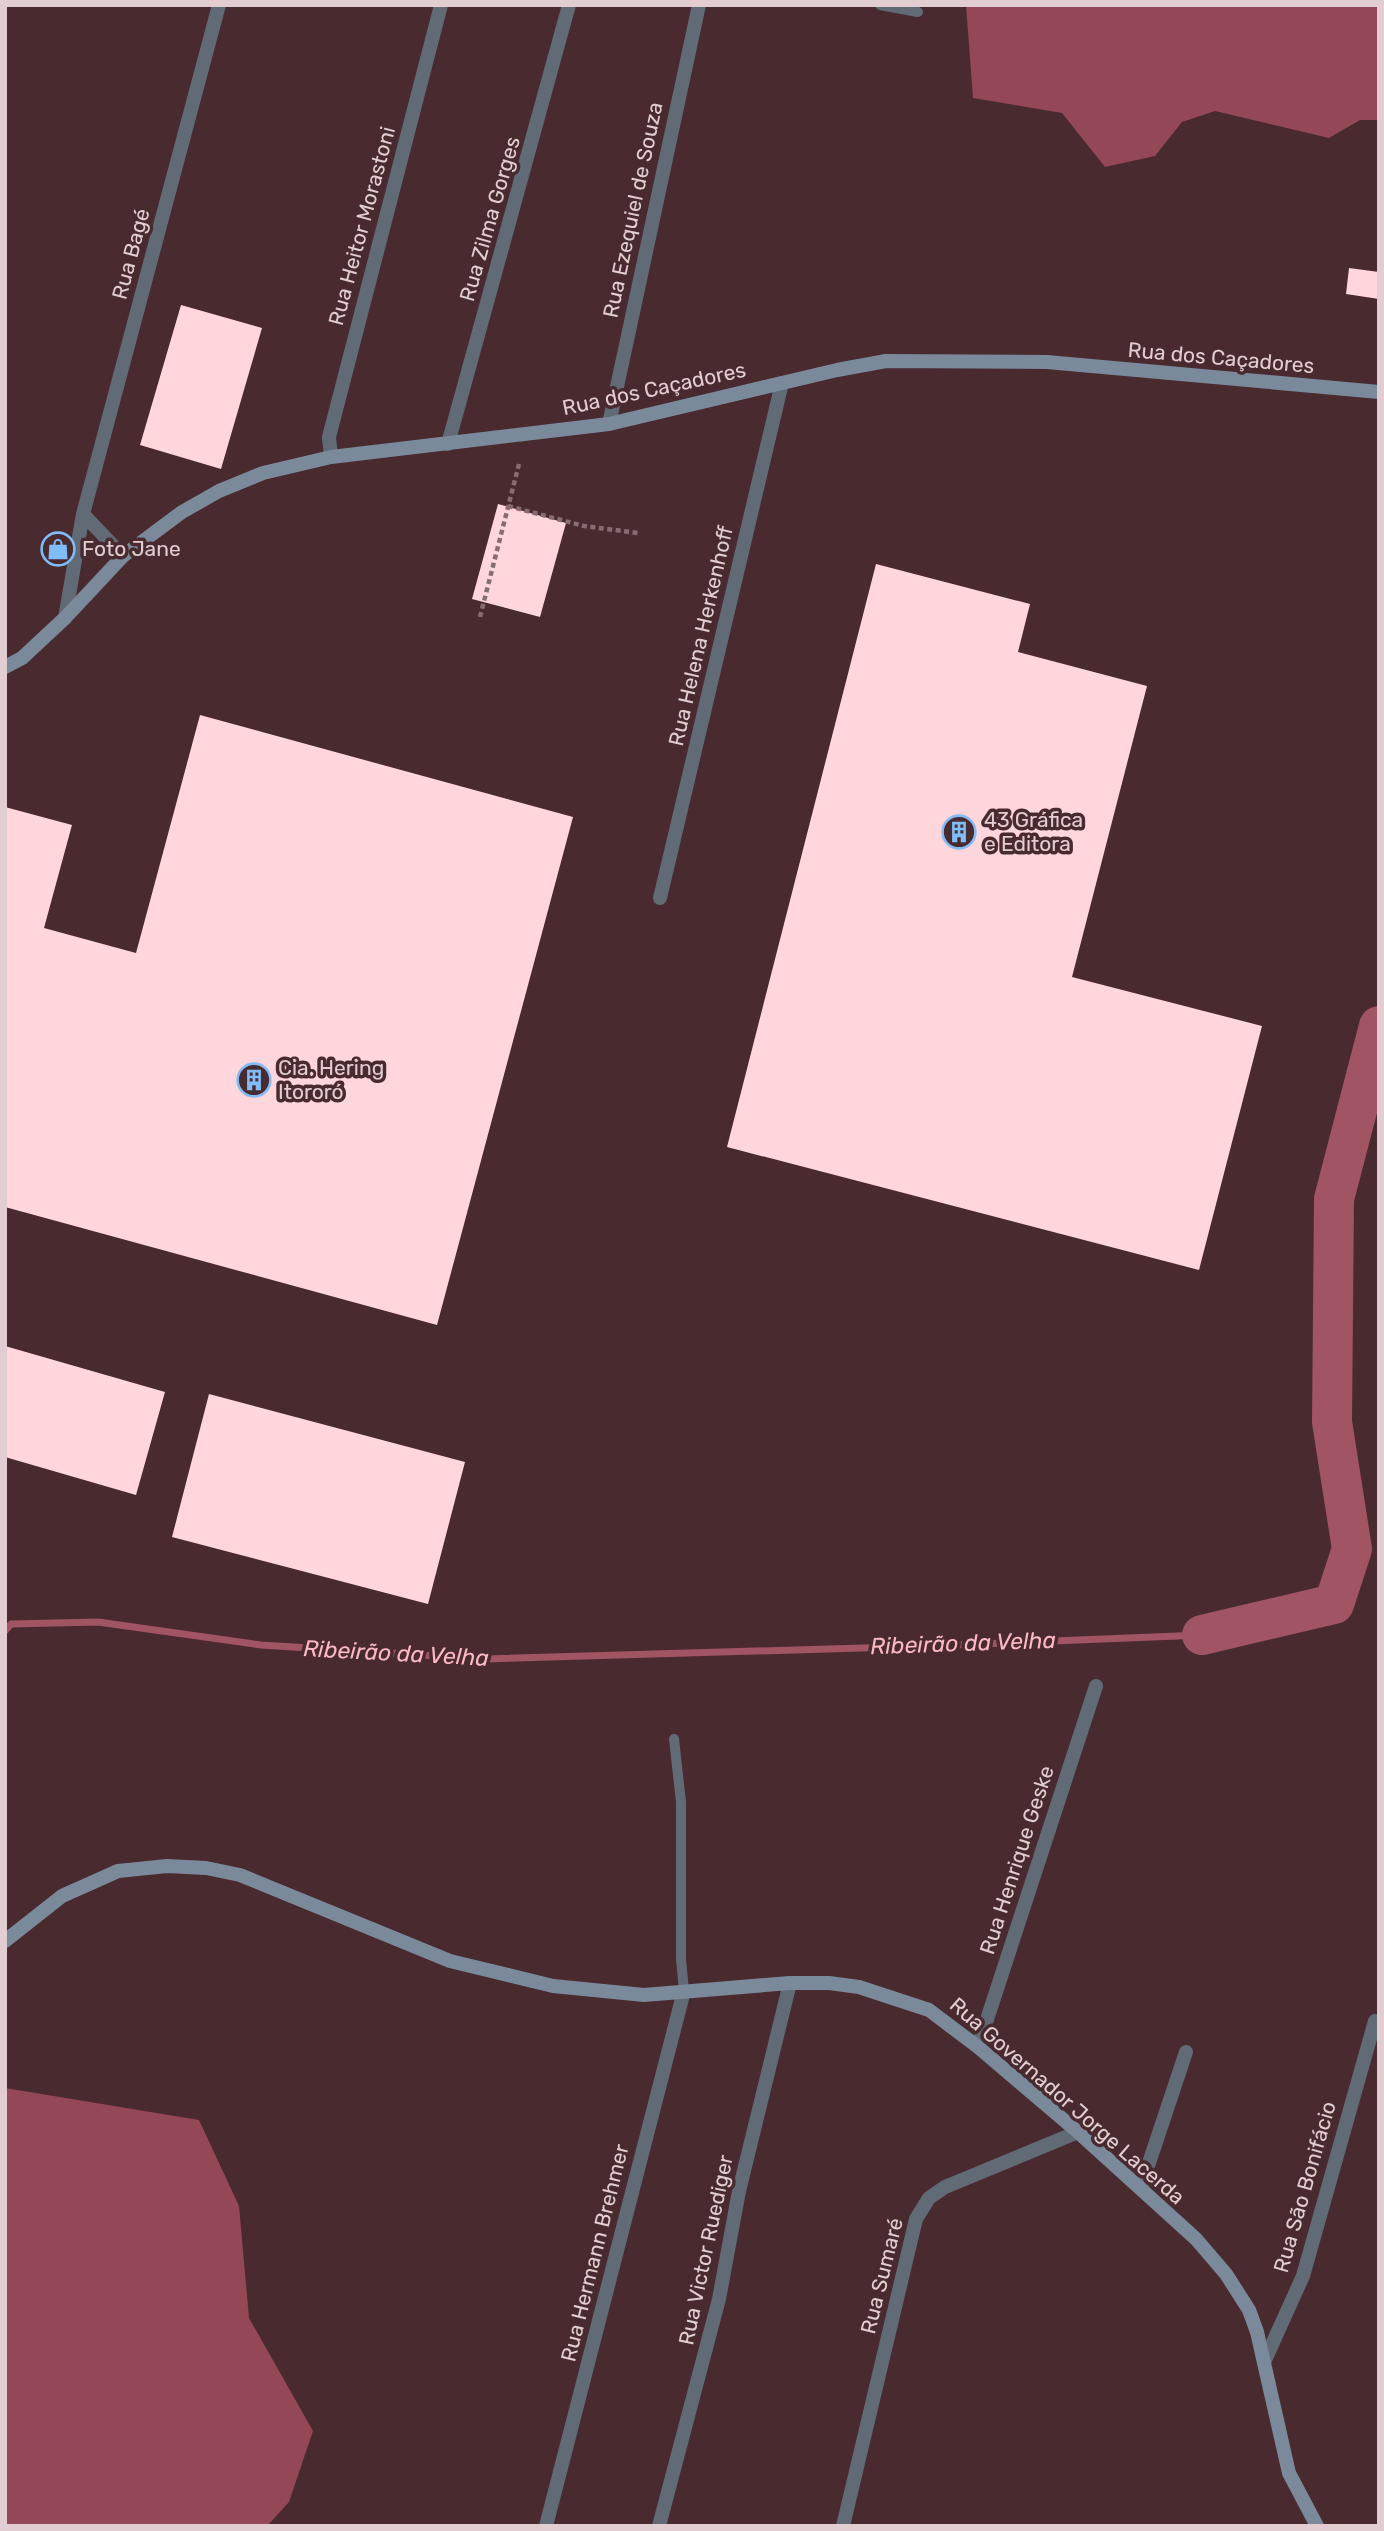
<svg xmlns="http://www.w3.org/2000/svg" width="1384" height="2531" viewBox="0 0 1384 2531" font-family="Rubik,sans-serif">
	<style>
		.forest { fill: #944857 }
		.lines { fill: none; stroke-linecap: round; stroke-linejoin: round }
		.stream { stroke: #a15463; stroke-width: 7 }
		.river { stroke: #a15463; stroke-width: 40 }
		.building { fill: #ffd6dc }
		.path { stroke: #876d71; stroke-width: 4.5; stroke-dasharray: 5 3.5; stroke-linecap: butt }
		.service { stroke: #616b76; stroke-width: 10 }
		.minor { stroke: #616b76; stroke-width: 14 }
		.secondary { stroke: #7a8a9b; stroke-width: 14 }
		.labels { text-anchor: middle; stroke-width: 7; stroke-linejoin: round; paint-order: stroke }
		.street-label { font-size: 21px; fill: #e2ced0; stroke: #482a2f }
		.poi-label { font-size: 21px; fill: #e2ced0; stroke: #482a2f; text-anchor: start }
		.water-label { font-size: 23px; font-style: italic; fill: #fdb9c3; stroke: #482a2f }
	</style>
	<rect width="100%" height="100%" fill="#482a2f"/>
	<!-- forest -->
	<path class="forest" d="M 966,5 L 1379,5 L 1379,120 L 1360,120 L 1329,138 L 1215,111 L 1182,122 L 1155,156 L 1105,167 L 1062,113 L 973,98 Z
		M 5,2088 L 199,2120 L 239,2206 L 249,2318 L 313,2431 L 289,2502 L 267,2526 L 5,2526 Z"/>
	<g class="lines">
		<!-- stream -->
		<path class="stream" d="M 5,1631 L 11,1624 L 98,1622 L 261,1645 L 486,1659 L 929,1646 L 1202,1635"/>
		<!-- river -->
		<path class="river" d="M 1202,1635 L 1334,1604 L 1352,1549 L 1332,1422 L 1334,1199 L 1379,1026"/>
	</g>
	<!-- building -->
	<path class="building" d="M 1349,268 L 1379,272 L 1379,299 L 1346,294 Z
		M 181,305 L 262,328 L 221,469 L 140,445 Z
		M 498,504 L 566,523 L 540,617 L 472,599 Z
		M 876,564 L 1030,604 L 1018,652 L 1147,686 L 1072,977 L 1262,1026 L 1199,1270 L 727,1147 Z
		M 200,715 L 573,817 L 437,1325 L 5,1207 L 5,807 L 72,825 L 44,928 L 136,953 Z
		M 5,1346 L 165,1392 L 136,1495 L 5,1457 Z
		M 209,1394 L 465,1462 L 428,1604 L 172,1537 Z"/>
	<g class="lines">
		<!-- path -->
		<path class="path" d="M 508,506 L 584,526 L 638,533
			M 480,617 L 519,464"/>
		<!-- service -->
		<path class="service" d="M 880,5 L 918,12
			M 674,1739 L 681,1802 L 681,1959 L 684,1991"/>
		<!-- minor -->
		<path class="minor" d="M 609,424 L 699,5
			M 448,444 L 569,5
			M 331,457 L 329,437 L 441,5
			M 83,514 L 123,556
			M 65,618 L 83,514 L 219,5
			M 660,898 L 782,383
			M 978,2047 L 1096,1686
			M 1141,2187 L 1186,2052
			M 1265,2360 L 1303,2276 L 1375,2021
			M 546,2526 L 684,1991
			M 659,2526 L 719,2299 L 739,2191 L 790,1983
			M 843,2526 L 916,2219 L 929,2198 L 945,2187 L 1078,2132"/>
		<!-- secondary -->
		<path class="secondary" d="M 5,667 L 22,658 L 65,618 L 123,556 L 182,512 L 219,491 L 263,473 L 331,457 L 609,424 L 837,370 L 886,361 L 1047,362 L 1379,392
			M 5,1941 L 62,1896 L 118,1871 L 167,1866 L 206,1868 L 240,1875 L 450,1961 L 553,1986 L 644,1995 L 790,1983 L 829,1983 L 859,1987 L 929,2010 L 978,2047 L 1078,2132 L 1196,2239 L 1226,2274 L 1249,2310 L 1257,2332 L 1289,2473 L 1317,2526"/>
	</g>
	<!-- icons -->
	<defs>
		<symbol id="shop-ring" viewBox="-11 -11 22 22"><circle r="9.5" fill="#482a2f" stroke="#7fbdfa" stroke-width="1.5"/><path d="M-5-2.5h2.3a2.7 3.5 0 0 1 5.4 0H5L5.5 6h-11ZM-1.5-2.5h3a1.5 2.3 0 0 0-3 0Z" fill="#7fbdfa"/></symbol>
		<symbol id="building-ring" viewBox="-11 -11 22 22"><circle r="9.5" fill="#482a2f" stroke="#7fbdfa" stroke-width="1.5"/><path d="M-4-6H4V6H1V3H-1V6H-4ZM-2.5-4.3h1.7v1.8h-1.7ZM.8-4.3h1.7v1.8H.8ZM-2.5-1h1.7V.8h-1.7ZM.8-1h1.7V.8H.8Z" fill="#7fbdfa"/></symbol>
	</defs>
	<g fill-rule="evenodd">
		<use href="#shop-ring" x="39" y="530" width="38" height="38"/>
		<use href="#building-ring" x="940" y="813" width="38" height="38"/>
		<use href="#building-ring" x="235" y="1061" width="38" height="38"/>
	</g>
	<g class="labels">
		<!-- street labels -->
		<g class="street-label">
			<text transform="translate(633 210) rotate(-78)" y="7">Rua Ezequiel de Souza</text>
			<text transform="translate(490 219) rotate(-74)" y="7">Rua Zilma Gorges</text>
			<text transform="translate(362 226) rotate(-75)" y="7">Rua Heitor Morastoni</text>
			<text transform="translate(131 254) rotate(-75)" y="7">Rua Bagé</text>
			<text transform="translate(1221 358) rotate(5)" y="7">Rua dos Caçadores</text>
			<text transform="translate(654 389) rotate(-12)" y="7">Rua dos Caçadores</text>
			<text transform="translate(701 636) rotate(-77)" y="7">Rua Helena Herkenhoff</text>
			<text transform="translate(1017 1860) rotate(-72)" y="7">Rua Henrique Geske</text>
			<text transform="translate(1067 2101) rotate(41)" y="7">Rua Governador Jorge Lacerda</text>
			<text transform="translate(1305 2187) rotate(-74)" y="7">Rua São Bonifácio</text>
			<text transform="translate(706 2250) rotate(-78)" y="7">Rua Victor Ruediger</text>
			<text transform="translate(595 2253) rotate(-76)" y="7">Rua Hermann Brehmer</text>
			<text transform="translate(882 2276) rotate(-76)" y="7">Rua Sumaré</text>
		</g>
		<!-- poi labels -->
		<g class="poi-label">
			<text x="82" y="556">Foto Jane</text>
			<text x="984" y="827">43 Gráfica<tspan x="984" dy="24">e Editora</tspan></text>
			<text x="278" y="1075">Cia. Hering<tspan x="278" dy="24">Itororó</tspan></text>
		</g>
		<!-- water labels -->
		<g class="water-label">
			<text transform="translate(963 1643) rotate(-2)" y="8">Ribeirão da Velha</text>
			<text transform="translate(396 1653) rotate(3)" y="8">Ribeirão da Velha</text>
		</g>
	</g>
	<!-- border -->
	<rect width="1384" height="2531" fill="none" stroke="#e2ced0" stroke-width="14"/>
</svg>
